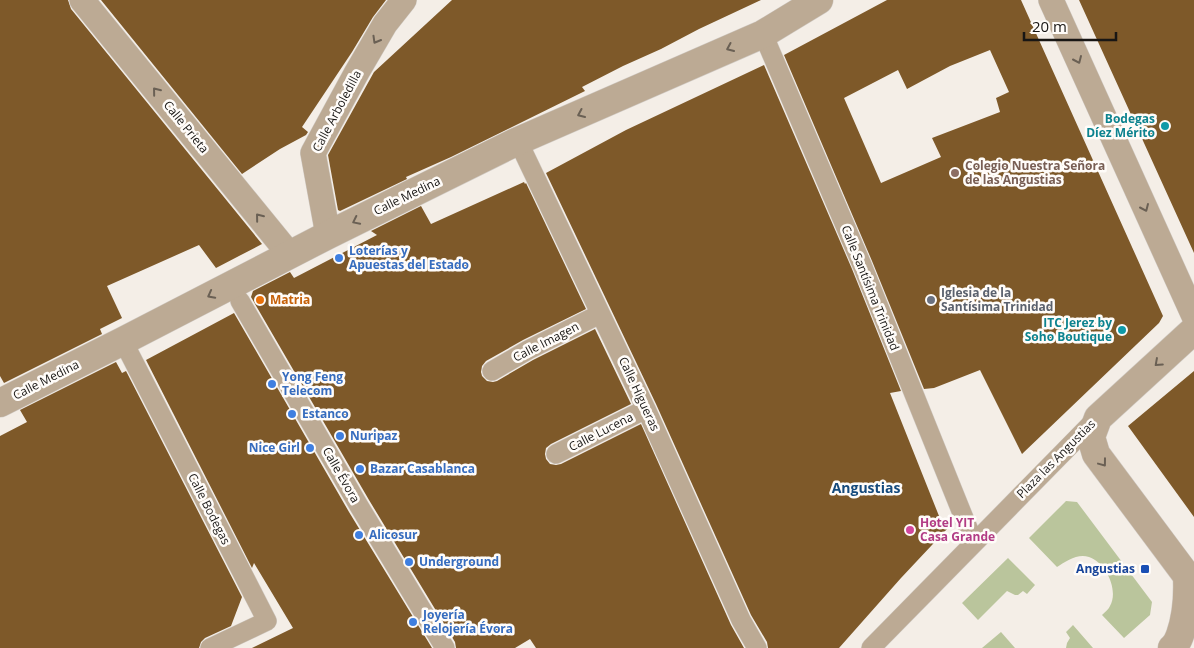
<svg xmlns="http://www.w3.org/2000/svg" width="1194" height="648" viewBox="0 0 1194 648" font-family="'Open Sans',sans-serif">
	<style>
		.green { fill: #bac59c }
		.building { fill: #7e5929; fill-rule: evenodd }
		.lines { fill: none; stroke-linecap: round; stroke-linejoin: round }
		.pedestrian-casing { stroke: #d1cbc5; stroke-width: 20 }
		.minor-casing { stroke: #d1cbc5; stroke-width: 26 }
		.tertiary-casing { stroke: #d1cbc5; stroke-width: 29 }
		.pedestrian { stroke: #bcaa94; stroke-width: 19 }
		.minor { stroke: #bcaa94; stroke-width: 25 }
		.tertiary { stroke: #bcaa94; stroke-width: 28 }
		.oneway { stroke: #6a6054 }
		.culture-dot { fill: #0f9aa8; stroke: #fffcf9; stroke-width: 2 }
		.education-dot { fill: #8d6e63; stroke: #fffcf9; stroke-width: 2 }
		.shop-dot { fill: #3f7fe0; stroke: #fffcf9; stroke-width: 2 }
		.food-dot { fill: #e8710a; stroke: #fffcf9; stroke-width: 2 }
		.worship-dot { fill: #6b7280; stroke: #fffcf9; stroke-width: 2 }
		.hotel-dot { fill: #d1479c; stroke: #fffcf9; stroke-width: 2 }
		.transit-dot { fill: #1a4fb4; stroke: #fffcf9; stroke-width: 2 }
		.labels { text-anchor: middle; stroke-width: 5; stroke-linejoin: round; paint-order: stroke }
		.street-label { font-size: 12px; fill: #181614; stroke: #fffcf9 }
		.culture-label { font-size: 12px; font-weight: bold; fill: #0d838f; stroke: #fffcf9; text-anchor: end }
		.education-label { font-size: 12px; font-weight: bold; fill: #785e54; stroke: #fffcf9; text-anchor: start }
		.shop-label { font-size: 12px; font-weight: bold; fill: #366cbe; stroke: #fffcf9; text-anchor: start }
		.worship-label { font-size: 12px; font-weight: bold; fill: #5b616d; stroke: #fffcf9; text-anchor: start }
		.food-label { font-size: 12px; font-weight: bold; fill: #c56008; stroke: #fffcf9; text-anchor: start }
		.hotel-label { font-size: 12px; font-weight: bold; fill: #b23c85; stroke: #fffcf9; text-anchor: start }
		.transit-label { font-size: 12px; font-weight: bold; fill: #164399; stroke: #fffcf9; text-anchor: end }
		.neighbourhood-label { font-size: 14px; font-weight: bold; fill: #154a7c; stroke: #fffcf9 }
	</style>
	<rect width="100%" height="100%" fill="#f4eee7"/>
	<!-- green -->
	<path class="green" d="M 1066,501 L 1077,502 L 1152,602 L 1150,615 L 1124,638 L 1102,615 C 1105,612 1109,609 1110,606 C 1119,590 1106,563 1089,557 C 1078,553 1066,561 1057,567 L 1029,538 Z
		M 1008,558 L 1035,585 L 1027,594 L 1023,591 L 1018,595 L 1015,595 L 1007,591 L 978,620 L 962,603 Z
		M 1073,625 L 1093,648 L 1066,648 L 1067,643 L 1070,638 L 1066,632 Z
		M 1001,632 L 1015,648 L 982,648 Z"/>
	<!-- building -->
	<path class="building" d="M 0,0 L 68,0 L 71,9 L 262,244 L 216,268 L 199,245 L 107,286 L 122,318 L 100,329 L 102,334 L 4,383 L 0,376 Z
		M 101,0 L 386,0 L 373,17 L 352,52 L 302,127 L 308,132 L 306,135 L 280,149 L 242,174 Z
		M 452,0 L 761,0 L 699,29 L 661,49 L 623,66 L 582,87 L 585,91 L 451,157 L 406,177 L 407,179 L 340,211 L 338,210 L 328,155 L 374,72 Z
		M 887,0 L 1021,0 L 1163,316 L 1159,323 L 1022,454 L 980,370 L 934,388 L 924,389 L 872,261 L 784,55 ZM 990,50 L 1009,92 L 996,98 L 1000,112 L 932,138 L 941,157 L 881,183 L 844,98 L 898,70 L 907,89 L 950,66 Z
		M 1079,0 L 1194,0 L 1194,253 Z
		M 764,65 L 852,269 L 901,391 L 890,393 L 941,521 L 947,529 L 901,578 L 839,648 L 768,648 L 767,642 L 751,615 L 656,404 L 546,173 L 626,130 Z
		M 524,182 L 525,184 L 526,183 L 586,309 L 523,340 L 486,361 L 482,366 L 481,372 L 482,376 L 487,381 L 493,382 L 497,381 L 533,360 L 595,329 L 631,404 L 551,444 L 546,448 L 545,454 L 546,459 L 550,464 L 556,465 L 561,464 L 641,424 L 731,625 L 744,648 L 536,648 L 530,639 L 515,648 L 456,648 L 455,642 L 369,500 L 251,297 L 253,291 L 290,272 L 294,278 L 377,235 L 371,231 L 421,206 L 431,224 Z
		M 234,313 L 349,512 L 432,648 L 252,648 L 293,628 L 254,563 L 252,568 L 146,360 Z
		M 116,362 L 122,373 L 126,371 L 242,597 L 231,626 L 205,638 L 201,642 L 199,648 L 0,648 L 0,436 L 27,422 L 20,410 Z
		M 1194,371 L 1194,517 L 1128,426 Z"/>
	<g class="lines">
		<defs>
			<path id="pedestrian" d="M 763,34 L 862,265 L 974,543
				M 518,141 L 646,409 L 741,620 L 757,648
				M 240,301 L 359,506 L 445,648
				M 123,341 L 267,621 L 210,648
				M 492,371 L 528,350 L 600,314
				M 556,454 L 646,409
				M 871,648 L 1095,420"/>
			<path id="minor" d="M 82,0 L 290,255
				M 1051,0 L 1194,316
				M 328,235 L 313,153 L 357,72 L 385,24 L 404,0"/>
			<path id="tertiary" d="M 0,403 L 123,341 L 328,235 L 518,141 L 763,34 L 819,0
				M 1172,648 C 1177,644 1178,640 1180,635 C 1187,615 1188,596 1187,576 L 1096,454 L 1091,437 L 1098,418 L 1194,330"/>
		</defs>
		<!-- pedestrian casing -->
		<use href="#pedestrian" class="pedestrian-casing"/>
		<!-- minor casing -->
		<use href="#minor" class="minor-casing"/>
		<!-- tertiary casing -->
		<use href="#tertiary" class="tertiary-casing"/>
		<!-- pedestrian -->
		<use href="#pedestrian" class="pedestrian"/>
		<!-- minor -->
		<use href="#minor" class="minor"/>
		<!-- tertiary -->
		<use href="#tertiary" class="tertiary"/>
	</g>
	<!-- one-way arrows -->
	<defs><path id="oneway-chevron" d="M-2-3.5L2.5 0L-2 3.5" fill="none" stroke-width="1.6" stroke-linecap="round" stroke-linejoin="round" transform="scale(1.25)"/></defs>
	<g class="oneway">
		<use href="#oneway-chevron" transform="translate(376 40) rotate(120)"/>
		<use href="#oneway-chevron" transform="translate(730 48) rotate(156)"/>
		<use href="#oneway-chevron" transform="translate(1078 60) rotate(66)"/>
		<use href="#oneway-chevron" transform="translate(156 91) rotate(-129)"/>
		<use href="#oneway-chevron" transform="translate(581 114) rotate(156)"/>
		<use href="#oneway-chevron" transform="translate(1145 208) rotate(66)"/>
		<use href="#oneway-chevron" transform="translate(259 217) rotate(-129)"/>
		<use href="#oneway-chevron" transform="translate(356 221) rotate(154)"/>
		<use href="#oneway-chevron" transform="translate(211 295) rotate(152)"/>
		<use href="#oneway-chevron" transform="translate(1158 363) rotate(138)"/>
		<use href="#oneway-chevron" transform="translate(1103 463) rotate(53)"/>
	</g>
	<!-- markers -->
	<g class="culture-dot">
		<circle cx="1165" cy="126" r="5"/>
		<circle cx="1122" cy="330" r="5"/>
	</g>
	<circle class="education-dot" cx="955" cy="173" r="5"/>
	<g class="shop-dot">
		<circle cx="339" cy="258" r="5"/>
		<circle cx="272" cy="384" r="5"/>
		<circle cx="292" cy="414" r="5"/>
		<circle cx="340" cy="436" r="5"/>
		<circle cx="310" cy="448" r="5"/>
		<circle cx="360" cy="469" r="5"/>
		<circle cx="359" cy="535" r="5"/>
		<circle cx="409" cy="562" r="5"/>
		<circle cx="413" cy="622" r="5"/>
	</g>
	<circle class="food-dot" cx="260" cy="300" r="5"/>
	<circle class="worship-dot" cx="931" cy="300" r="5"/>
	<circle class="hotel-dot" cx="910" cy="530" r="5"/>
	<rect class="transit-dot" x="1140" y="564" width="10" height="10" rx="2.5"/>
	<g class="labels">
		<!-- street labels -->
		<g class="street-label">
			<text transform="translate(337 111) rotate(-62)" y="4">Calle Arboledilla</text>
			<text transform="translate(186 127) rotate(51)" y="4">Calle Prieta</text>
			<text transform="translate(407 196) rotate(-26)" y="4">Calle Medina</text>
			<text transform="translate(870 288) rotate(68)" y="4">Calle Santísima Trinidad</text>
			<text transform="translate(546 342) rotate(-27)" y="4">Calle Imagen</text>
			<text transform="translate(46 380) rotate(-27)" y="4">Calle Medina</text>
			<text transform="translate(639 394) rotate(65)" y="4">Calle Higueras</text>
			<text transform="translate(601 432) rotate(-27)" y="4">Calle Lucena</text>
			<text transform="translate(1056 459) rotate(-45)" y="4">Plaza las Angustias</text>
			<text transform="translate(341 475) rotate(60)" y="4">Calle Évora</text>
			<text transform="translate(209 509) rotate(63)" y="4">Calle Bodegas</text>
		</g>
		<!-- culture labels -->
		<g class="culture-label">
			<text x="1155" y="123">Bodegas<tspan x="1155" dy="14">Díez Mérito</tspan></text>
			<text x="1112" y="327">ITC Jerez by<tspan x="1112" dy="14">Soho Boutique</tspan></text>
		</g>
		<!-- education labels -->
		<g class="education-label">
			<text x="965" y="170">Colegio Nuestra Señora<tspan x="965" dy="14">de las Angustias</tspan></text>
		</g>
		<!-- shop labels -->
		<g class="shop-label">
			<text x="349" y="255">Loterías y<tspan x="349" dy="14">Apuestas del Estado</tspan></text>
			<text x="282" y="381">Yong Feng<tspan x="282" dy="14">Telecom</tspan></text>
			<text x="302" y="418">Estanco</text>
			<text x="350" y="440">Nuripaz</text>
			<text x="300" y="452" text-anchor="end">Nice Girl</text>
			<text x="370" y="473">Bazar Casablanca</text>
			<text x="369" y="539">Alicosur</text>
			<text x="419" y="566">Underground</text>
			<text x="423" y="619">Joyería<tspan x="423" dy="14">Relojería Évora</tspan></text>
		</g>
		<!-- worship labels -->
		<g class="worship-label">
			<text x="941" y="297">Iglesia de la<tspan x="941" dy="14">Santísima Trinidad</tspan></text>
		</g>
		<!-- food labels -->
		<g class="food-label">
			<text x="270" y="304">Matria</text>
		</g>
		<!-- hotel labels -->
		<g class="hotel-label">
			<text x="920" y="527">Hotel YIT<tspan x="920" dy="14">Casa Grande</tspan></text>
		</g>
		<!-- transit labels -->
		<g class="transit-label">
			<text x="1135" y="573">Angustias</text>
		</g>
		<!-- neighbourhood labels -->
		<g class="neighbourhood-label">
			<text x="866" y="493">Angustias</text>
		</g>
	</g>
	<!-- scale -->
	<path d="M1024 32v8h92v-8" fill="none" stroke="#181614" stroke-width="2.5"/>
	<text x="1032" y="32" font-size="15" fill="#181614" stroke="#fffcf9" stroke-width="4" paint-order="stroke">20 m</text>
</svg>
